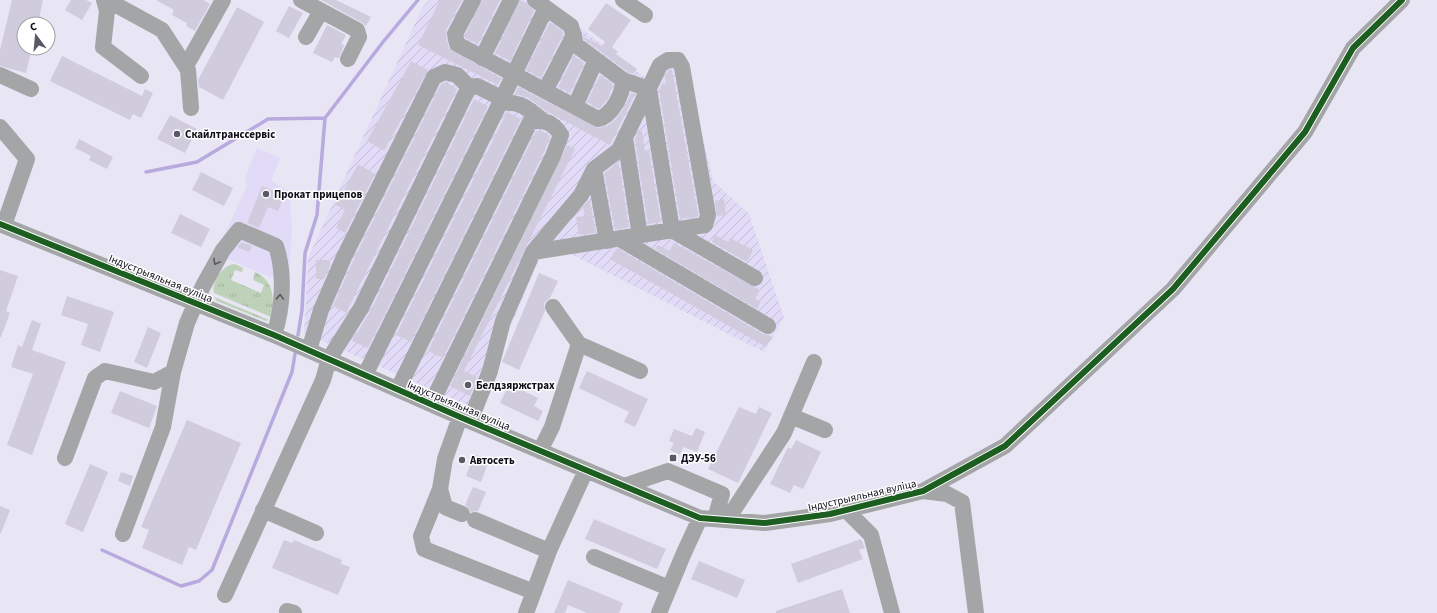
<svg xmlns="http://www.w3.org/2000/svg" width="1437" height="613" viewBox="0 0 1437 613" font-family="'Source Sans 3',sans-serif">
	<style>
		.built { fill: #e2dbf8 }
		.industrial { fill: url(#industrial-furrows) }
		.grass { fill: url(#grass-tufts) }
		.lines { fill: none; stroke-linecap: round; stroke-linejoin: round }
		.stream { stroke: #b8a9de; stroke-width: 3.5 }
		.building { fill: #d0ccde }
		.minor { stroke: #a4a5a6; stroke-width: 16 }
		.cycleway-casing { stroke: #fff; stroke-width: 8 }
		.cycleway { stroke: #1b5e20; stroke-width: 6 }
		.oneway { stroke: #5a5a60 }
		.poi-dot { fill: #5c5966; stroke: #fff; stroke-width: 1.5 }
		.labels { text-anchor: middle; stroke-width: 3; stroke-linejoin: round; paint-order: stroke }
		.poi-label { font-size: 11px; font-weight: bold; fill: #110e19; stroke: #fff; text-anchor: start }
		.street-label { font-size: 11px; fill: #110e19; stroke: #fff }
	</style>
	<defs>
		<pattern id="industrial-furrows" width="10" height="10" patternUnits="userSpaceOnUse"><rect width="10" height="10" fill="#e2dbf8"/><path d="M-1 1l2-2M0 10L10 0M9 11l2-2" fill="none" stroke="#c1bbd4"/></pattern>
		<pattern id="grass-tufts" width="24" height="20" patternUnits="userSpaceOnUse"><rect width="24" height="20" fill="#bed2ba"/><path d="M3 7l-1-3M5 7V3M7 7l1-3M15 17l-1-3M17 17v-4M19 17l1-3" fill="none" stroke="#a2b39f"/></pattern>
	</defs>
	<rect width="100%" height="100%" fill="#e8e5f4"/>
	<!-- built -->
	<path class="built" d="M 257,148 L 280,158 L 271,181 L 292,193 L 290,203 L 292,227 L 289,285 L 215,254 L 247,186 L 245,177 Z"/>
	<!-- industrial -->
	<path class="industrial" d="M 430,0 L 544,0 L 647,79 L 654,62 L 683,52 L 713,181 L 749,214 L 784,318 L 764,352 L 561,249 L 542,252 L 476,409 L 304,333 L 308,258 L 422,8 Z"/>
	<!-- grass -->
	<path class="grass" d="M 235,264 L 243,268 L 242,272 L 235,270 L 231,280 L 261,293 L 264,285 L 253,280 L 255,272 C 274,280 275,300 271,317 L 214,293 C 211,282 223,264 235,264 Z
		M 214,297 L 269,320 L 266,321 L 217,301 Z"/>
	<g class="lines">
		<!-- stream -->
		<path class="stream" d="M 146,172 L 197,162 L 268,119 L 325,118
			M 298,335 L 302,310 L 305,253 L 317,215 L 325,118 L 383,42 L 418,0
			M 102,550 L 181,586 L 199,581 L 212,570 L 292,372 L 295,354"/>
	</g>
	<!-- building -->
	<path class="building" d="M 12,0 L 43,0 L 38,24 L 24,24 L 24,48 L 32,48 L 26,73 L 0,66 L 0,50 Z
		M 71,0 L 86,0 L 92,3 L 82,20 L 65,10 Z
		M 156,0 L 203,0 L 210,4 L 195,31 L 186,26 L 187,23 L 172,15 L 174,10 Z
		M 321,0 L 336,0 L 371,17 L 366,26 L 361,22 Z
		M 440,0 L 462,0 L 446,30 L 446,36 L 449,49 L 501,78 L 498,85 L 418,45 Z
		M 482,0 L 500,0 L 478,44 L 465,38 L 465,35 Z
		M 520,0 L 526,3 L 534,11 L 510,61 L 495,53 Z
		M 606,3 L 631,20 L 612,47 L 618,52 L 616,54 L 637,69 L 633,74 L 628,72 L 584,39 L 584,37 L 602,46 L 605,42 L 588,29 Z
		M 289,6 L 303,13 L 289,38 L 276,31 Z
		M 237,7 L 264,22 L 223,100 L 199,87 L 198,80 Z
		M 550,22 L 563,32 L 563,35 L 541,78 L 526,70 Z
		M 327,25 L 346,35 L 341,44 L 344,45 L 339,58 L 335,57 L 332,62 L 313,53 Z
		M 62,56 L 142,96 L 145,89 L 153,93 L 141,118 L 133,114 L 130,120 L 50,81 Z
		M 574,56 L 584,63 L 570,93 L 558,87 Z
		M 411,61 L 428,70 L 384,151 L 367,141 Z
		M 672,70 L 698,214 L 698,217 L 680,219 L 659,90 L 662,84 L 666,83 L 665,77 L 667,72 Z
		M 600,75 L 613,84 L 608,99 L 599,109 L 587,102 Z
		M 446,82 L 457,89 L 346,313 L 333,306 L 353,261 L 441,84 Z
		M 518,87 L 598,128 L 607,126 L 615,120 L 624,108 L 631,93 L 635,94 L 610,145 L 546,111 L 527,97 L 515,94 Z
		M 474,99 L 488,106 L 368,348 L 352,341 L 370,312 Z
		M 507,112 L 521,119 L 411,342 L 396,335 Z
		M 170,115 L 197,129 L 185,153 L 157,139 Z
		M 536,131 L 542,131 L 550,136 L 544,152 L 443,358 L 428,351 Z
		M 639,131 L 642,131 L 645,151 L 649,150 L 661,222 L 648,224 L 638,161 L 640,161 L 638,160 L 635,139 Z
		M 79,139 L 113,157 L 107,169 L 89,160 L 91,156 L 75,148 Z
		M 567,145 L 575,149 L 464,371 L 477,377 L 470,396 L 450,386 Z
		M 358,164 L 375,174 L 345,233 L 336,228 L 345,210 L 336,205 Z
		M 619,164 L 629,227 L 615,230 L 604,173 L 615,165 Z
		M 201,172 L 233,188 L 224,206 L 192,190 Z
		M 262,186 L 284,196 L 278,211 L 268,207 L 259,228 L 247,223 Z
		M 724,199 L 726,215 L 717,216 L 715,201 Z
		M 589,201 L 590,201 L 596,233 L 579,235 L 576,217 L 585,216 L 583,207 Z
		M 180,214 L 210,229 L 201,247 L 171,233 Z
		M 715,235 L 728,242 L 730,238 L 753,250 L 747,262 L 712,242 Z
		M 242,242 L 252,246 L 249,252 L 237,247 Z
		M 674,243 L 760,290 L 755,299 L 761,302 L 757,309 L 655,249 L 658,245 L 669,251 Z
		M 617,248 L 763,334 L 772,336 L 766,347 L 610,259 Z
		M 316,260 L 330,260 L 330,266 L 324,279 L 316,279 Z
		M 0,270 L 18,276 L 6,311 L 10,313 L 1,337 L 0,337 Z
		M 539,273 L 558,281 L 550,298 L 544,303 L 545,311 L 519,370 L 502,362 Z
		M 67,296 L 114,312 L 100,352 L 81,345 L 88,324 L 61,315 Z
		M 32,320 L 41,324 L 32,350 L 66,362 L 32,455 L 7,445 L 33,374 L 11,367 L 18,345 L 22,347 Z
		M 148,327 L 161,333 L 147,368 L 134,362 Z
		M 587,371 L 648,399 L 635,427 L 624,422 L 629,412 L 579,388 Z
		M 509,384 L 538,398 L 534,406 L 543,411 L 538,421 L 500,403 Z
		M 120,391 L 157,406 L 149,428 L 111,413 Z
		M 739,407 L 756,414 L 759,407 L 772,413 L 738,483 L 708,469 Z
		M 187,420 L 241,443 L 196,550 L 189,547 L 182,565 L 142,548 L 149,530 L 141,527 Z
		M 696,428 L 705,432 L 697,452 L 683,447 L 680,455 L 670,450 L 674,443 L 669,441 L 674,429 L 692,436 Z
		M 796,440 L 821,452 L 803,489 L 794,485 L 790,493 L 770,484 L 788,447 L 791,449 Z
		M 474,454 L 489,460 L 481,482 L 466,476 Z
		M 90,464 L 108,472 L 83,532 L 65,524 Z
		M 121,472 L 133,476 L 130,486 L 118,481 Z
		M 473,487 L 486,492 L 478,511 L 471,512 L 465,505 Z
		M 0,506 L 10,510 L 1,533 L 0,533 Z
		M 594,519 L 666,549 L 657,569 L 585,539 Z
		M 861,539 L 865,548 L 859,550 L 863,559 L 798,583 L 791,564 Z
		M 284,540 L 292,543 L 294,540 L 342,560 L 341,564 L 350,567 L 338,595 L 272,568 Z
		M 699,561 L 745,580 L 737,598 L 691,579 Z
		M 568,580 L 623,603 L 619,613 L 587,613 L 568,605 L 565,613 L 554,613 Z
		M 842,589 L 850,613 L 776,613 L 776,611 Z"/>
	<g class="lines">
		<!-- minor -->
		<path class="minor" d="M 104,0 L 107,11 L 103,47 L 141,76
			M 107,0 L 162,30 L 188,70 L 191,108
			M 301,0 L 357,30 L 359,37 L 348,59
			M 473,0 L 455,34 L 457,44 L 598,119 C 612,116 623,94 623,80 L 576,45 L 571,26 L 535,0
			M 623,0 L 645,15
			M 306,37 L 321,11
			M 482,58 L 511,0
			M 186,66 L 223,0
			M 0,75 L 31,89
			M 623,80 L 649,89 L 672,230 L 755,278
			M 545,91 L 574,35
			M 575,106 L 596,60
			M 541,119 C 526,107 520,101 500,103 L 546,8
			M 0,127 L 27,159 L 4,225
			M 625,138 L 640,236
			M 594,169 L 607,241
			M 0,224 L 274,335 L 460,417 L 700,518 L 765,523 L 830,514 L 923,491 L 1005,446 L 1173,289 L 1305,132 L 1353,48 L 1402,0
			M 620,239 L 768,326
			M 579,344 L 640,371
			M 309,350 L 321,310 L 344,257 L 434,77 L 445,72 L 457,75 L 469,87
			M 398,389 L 530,122 C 544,119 553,122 561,135 L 553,156 L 431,404
			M 791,416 L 825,430
			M 460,417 L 445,459 L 440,489 L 445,507 L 462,514
			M 470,421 L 490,371 L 503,321 L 533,252 L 581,195 L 594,169 L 619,150 L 660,65 L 668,60 L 678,60 L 682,67 L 708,215 L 705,225 L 533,252
			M 540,451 L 552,427 L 579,344 L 553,307
			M 65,458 L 95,378 L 105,371 L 154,382 L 173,372
			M 624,486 L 668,471 L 722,494 L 715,519
			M 440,489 L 421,536 L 424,549 L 534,592
			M 923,491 L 947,494 L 962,502 L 976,613
			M 263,510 L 316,533
			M 846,510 L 871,535 L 892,613
			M 475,520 L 549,551
			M 727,520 L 784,433 L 814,362
			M 123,534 L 163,427 L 173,372 L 187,323 L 203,286 L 223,250 L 239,230 L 276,246 C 285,273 283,308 274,335
			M 594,557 L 669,588
			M 225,595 L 323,380 L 329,359 L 361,308 L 469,87 L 477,86 L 497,96 L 500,103 L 365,375
			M 287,611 L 294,613
			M 526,613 L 549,551 L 586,470
			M 659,613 L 683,555 L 700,518"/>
		<defs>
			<path id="cycleway" d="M 0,224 L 274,335 L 460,417 L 700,518 L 765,523 L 830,514 L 923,491 L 1005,446 L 1173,289 L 1305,132 L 1353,48 L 1402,0"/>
		</defs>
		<!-- cycleway casing -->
		<use href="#cycleway" class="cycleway-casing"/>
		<!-- cycleway -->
		<use href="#cycleway" class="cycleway"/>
	</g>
	<!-- one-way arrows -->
	<defs><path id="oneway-chevron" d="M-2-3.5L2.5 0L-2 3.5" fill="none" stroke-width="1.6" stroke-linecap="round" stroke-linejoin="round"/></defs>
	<g class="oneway">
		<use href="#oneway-chevron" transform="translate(216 262) rotate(119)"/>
		<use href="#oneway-chevron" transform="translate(280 297) rotate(-88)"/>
	</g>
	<!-- markers -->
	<g class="poi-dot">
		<circle cx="177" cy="134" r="4"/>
		<circle cx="266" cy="194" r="4"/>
		<circle cx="468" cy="385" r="4"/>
		<rect x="669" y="454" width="8" height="8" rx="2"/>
		<circle cx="462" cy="460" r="4"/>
	</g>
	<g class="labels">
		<!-- poi labels -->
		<g class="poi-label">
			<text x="185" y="138">Скайлтранссервіс</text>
			<text x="274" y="198">Прокат прицепов</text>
			<text x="476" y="389">Белдзяржстрах</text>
			<text x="681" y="462">ДЭУ-56</text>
			<text x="470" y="464">Автосеть</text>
		</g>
		<!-- street labels -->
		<g class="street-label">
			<text transform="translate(161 278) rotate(22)" y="4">Індустрыяльная вуліца</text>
			<text transform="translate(459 405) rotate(23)" y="4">Індустрыяльная вуліца</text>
			<text transform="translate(862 495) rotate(-13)" y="4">Індустрыяльная вуліца</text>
		</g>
	</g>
	<!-- north arrow -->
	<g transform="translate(36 36) rotate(344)"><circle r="19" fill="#ffffff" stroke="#a09fa3"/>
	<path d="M0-3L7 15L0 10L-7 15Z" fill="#5c5966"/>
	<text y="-6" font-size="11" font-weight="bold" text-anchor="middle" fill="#110e19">С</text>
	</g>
</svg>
